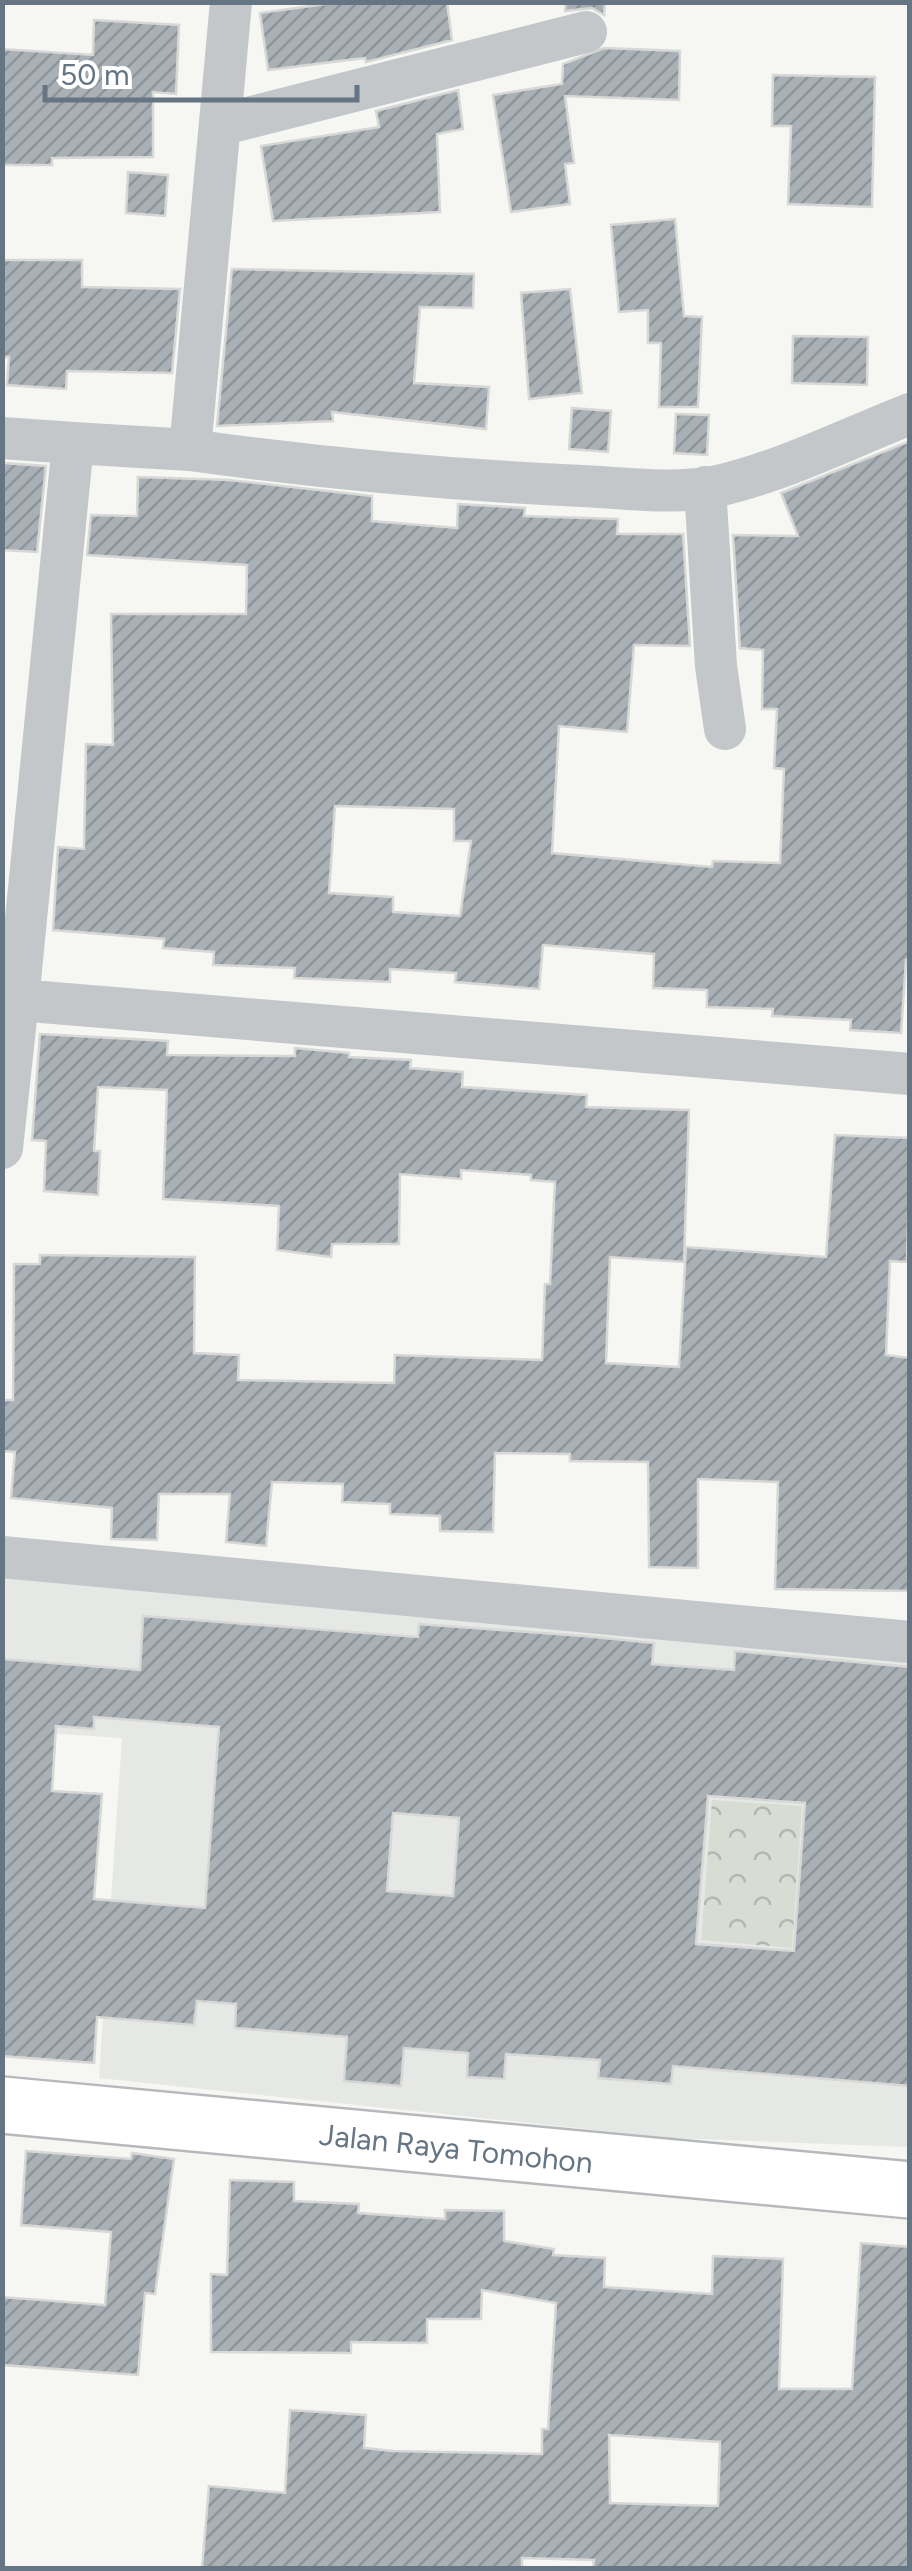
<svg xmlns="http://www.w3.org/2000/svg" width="912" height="2571" viewBox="0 0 912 2571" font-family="Figtree,sans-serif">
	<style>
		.built { fill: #e6e8e6 }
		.park { fill: url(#park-crowns) }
		.building { fill: url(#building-hatch); stroke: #d7d7d5; stroke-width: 2.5; fill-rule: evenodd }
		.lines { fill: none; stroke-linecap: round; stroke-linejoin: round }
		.highway-casing { stroke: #b6b9bc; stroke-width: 60 }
		.street { stroke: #c3c7ca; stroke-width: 42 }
		.highway { stroke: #fff; stroke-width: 55 }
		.labels { text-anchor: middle; stroke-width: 10; stroke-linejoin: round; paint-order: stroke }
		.street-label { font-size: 30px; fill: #657584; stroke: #fff }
	</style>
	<defs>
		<pattern id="park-crowns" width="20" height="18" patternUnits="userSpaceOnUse" patternTransform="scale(2.5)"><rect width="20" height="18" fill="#d7ddd3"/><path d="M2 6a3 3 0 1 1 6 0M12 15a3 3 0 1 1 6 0" fill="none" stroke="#b2b8b1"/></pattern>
		<pattern id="building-hatch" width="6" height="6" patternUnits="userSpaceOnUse" patternTransform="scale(2.5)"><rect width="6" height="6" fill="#a9b1b7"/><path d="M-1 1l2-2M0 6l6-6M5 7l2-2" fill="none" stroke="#8d959a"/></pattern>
	</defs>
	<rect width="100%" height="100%" fill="#f6f6f2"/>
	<!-- built -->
	<path class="built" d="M 2,1568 L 909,1649 L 909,2147 L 673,2138 L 99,2078 L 122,1738 L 3,1730 Z"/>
	<!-- park -->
	<path class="park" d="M 712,1800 L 802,1806 L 792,1948 L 701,1940 Z"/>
	<!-- building -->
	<path class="building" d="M 340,2 L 447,2 L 452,40 L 366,62 L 365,58 L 268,70 L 260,13 Z
		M 566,2 L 605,2 L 604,15 L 592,8 L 565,11 Z
		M 94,20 L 179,25 L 176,94 L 153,92 L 153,157 L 52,158 L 52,165 L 2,165 L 2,49 L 93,55 Z
		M 604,48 L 680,51 L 679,100 L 565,96 L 574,163 L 565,164 L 570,204 L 511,212 L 493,95 L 562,84 L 563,64 Z
		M 773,75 L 875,77 L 872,207 L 788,204 L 791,126 L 772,126 Z
		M 458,90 L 463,129 L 437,134 L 440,212 L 273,221 L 261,146 L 379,127 L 376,111 Z
		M 128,172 L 168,175 L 165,216 L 126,213 Z
		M 675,219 L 684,316 L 702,317 L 698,407 L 659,407 L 661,343 L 648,343 L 648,310 L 619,312 L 611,225 Z
		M 2,260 L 82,260 L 82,287 L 180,289 L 172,373 L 67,371 L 66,389 L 7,385 L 9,357 L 2,357 Z
		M 232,269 L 474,274 L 473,308 L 420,307 L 414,383 L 489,387 L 486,429 L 332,412 L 333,421 L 217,426 Z
		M 570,289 L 582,393 L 529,399 L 521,293 Z
		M 793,336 L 868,337 L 867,385 L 792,383 Z
		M 572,408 L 611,411 L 608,452 L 569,449 Z
		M 676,414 L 709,415 L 707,455 L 674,453 Z
		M 910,441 L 910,960 L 906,960 L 901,1033 L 850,1030 L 851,1020 L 772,1016 L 773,1009 L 707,1007 L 707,990 L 653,988 L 654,954 L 543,945 L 539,989 L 455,982 L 456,973 L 390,969 L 390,982 L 294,978 L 295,968 L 213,965 L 214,952 L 163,948 L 164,939 L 53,930 L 58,847 L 84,849 L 86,744 L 113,745 L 111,614 L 246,614 L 247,565 L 87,555 L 91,515 L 137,516 L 138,477 L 229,480 L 372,496 L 372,521 L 457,528 L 458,504 L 525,508 L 524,516 L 618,519 L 617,534 L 683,534 L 690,646 L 634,645 L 627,732 L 559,726 L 552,853 L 712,867 L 713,861 L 780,863 L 784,769 L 774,768 L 777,709 L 762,709 L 763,650 L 740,648 L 733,535 L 798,536 L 781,493 ZM 335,806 L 454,809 L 454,841 L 471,841 L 460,916 L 393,912 L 393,897 L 329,893 Z
		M 2,463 L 46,466 L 37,552 L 2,550 Z
		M 40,1034 L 168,1041 L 167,1055 L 295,1056 L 295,1048 L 349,1053 L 349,1057 L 411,1060 L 410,1068 L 463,1072 L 462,1087 L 587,1095 L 586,1107 L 689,1110 L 684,1262 L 610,1257 L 606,1363 L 679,1367 L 686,1247 L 826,1257 L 835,1135 L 910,1138 L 907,1262 L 890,1261 L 886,1355 L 910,1358 L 910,1591 L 775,1589 L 778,1482 L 698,1479 L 698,1568 L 649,1567 L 648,1462 L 570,1461 L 570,1454 L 495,1453 L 493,1532 L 440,1531 L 440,1516 L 390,1514 L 390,1504 L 342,1502 L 343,1484 L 272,1482 L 266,1546 L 226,1542 L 230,1494 L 159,1494 L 157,1540 L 111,1539 L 112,1508 L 11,1498 L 15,1452 L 2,1451 L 2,1400 L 13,1400 L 14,1264 L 40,1264 L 40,1255 L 195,1257 L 194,1353 L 239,1355 L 238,1380 L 394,1383 L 395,1355 L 542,1360 L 545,1284 L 550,1284 L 555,1182 L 531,1180 L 531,1175 L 461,1170 L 461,1179 L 400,1174 L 399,1244 L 332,1244 L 331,1257 L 277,1250 L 279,1206 L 163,1199 L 167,1090 L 98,1087 L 94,1151 L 100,1151 L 98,1195 L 44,1191 L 46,1141 L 32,1140 Z
		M 143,1616 L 418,1637 L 419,1624 L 583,1636 L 654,1643 L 652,1664 L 734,1670 L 735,1651 L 910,1667 L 910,2086 L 673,2066 L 671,2084 L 598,2078 L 600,2060 L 506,2054 L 504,2079 L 467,2077 L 468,2053 L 404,2048 L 401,2086 L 344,2081 L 347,2037 L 235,2028 L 236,2004 L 197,2001 L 194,2025 L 97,2017 L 94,2063 L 2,2056 L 2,1659 L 140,1670 ZM 94,1717 L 219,1727 L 205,1908 L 94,1899 L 102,1794 L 52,1791 L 56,1726 L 94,1729 ZM 708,1796 L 805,1803 L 794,1951 L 696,1944 ZM 393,1813 L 459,1818 L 453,1896 L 387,1891 Z
		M 26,2151 L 131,2159 L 132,2153 L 174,2159 L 155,2294 L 145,2293 L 138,2375 L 2,2365 L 2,2297 L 105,2305 L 111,2232 L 21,2225 Z
		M 230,2180 L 294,2182 L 294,2201 L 359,2204 L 358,2213 L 445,2219 L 445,2210 L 504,2211 L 504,2241 L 554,2249 L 553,2255 L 605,2258 L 604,2287 L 712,2294 L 713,2256 L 783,2259 L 779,2389 L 852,2389 L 861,2243 L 910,2247 L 910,2568 L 593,2568 L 594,2560 L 522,2558 L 522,2568 L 202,2568 L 209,2486 L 285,2493 L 290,2410 L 366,2415 L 364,2448 L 393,2451 L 542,2454 L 542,2429 L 548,2429 L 556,2303 L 482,2290 L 481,2319 L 427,2319 L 427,2343 L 351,2342 L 351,2353 L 211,2352 L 211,2274 L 227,2275 ZM 609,2435 L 720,2442 L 718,2506 L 610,2503 Z"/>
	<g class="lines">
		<defs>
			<path id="highway" d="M 2,2105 L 910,2190"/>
		</defs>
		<!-- highway casing -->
		<use href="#highway" class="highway-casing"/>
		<!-- street -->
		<path class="street" d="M 231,2 L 190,450 L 73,443 L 18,1000 L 910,1074
			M 220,125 L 586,32
			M 2,438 L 73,443
			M 190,450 C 320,468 450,480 582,486 C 628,488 680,496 726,484 C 789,468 849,438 910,414
			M 705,487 L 716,666 L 725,729
			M 2,999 L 18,1000 L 2,1148
			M 2,1557 L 910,1642"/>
		<!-- highway -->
		<use href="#highway" class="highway"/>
	</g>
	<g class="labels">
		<!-- street labels -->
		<g class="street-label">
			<text transform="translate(456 2149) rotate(6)" y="10">Jalan Raya Tomohon</text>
		</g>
	</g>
	<!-- border -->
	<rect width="912" height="2571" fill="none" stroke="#657584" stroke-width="10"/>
	<!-- scale -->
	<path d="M45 85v15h312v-15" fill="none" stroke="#657584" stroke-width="5"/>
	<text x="60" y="85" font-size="30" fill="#657584" stroke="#ffffff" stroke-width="8" paint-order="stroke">50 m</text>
</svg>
